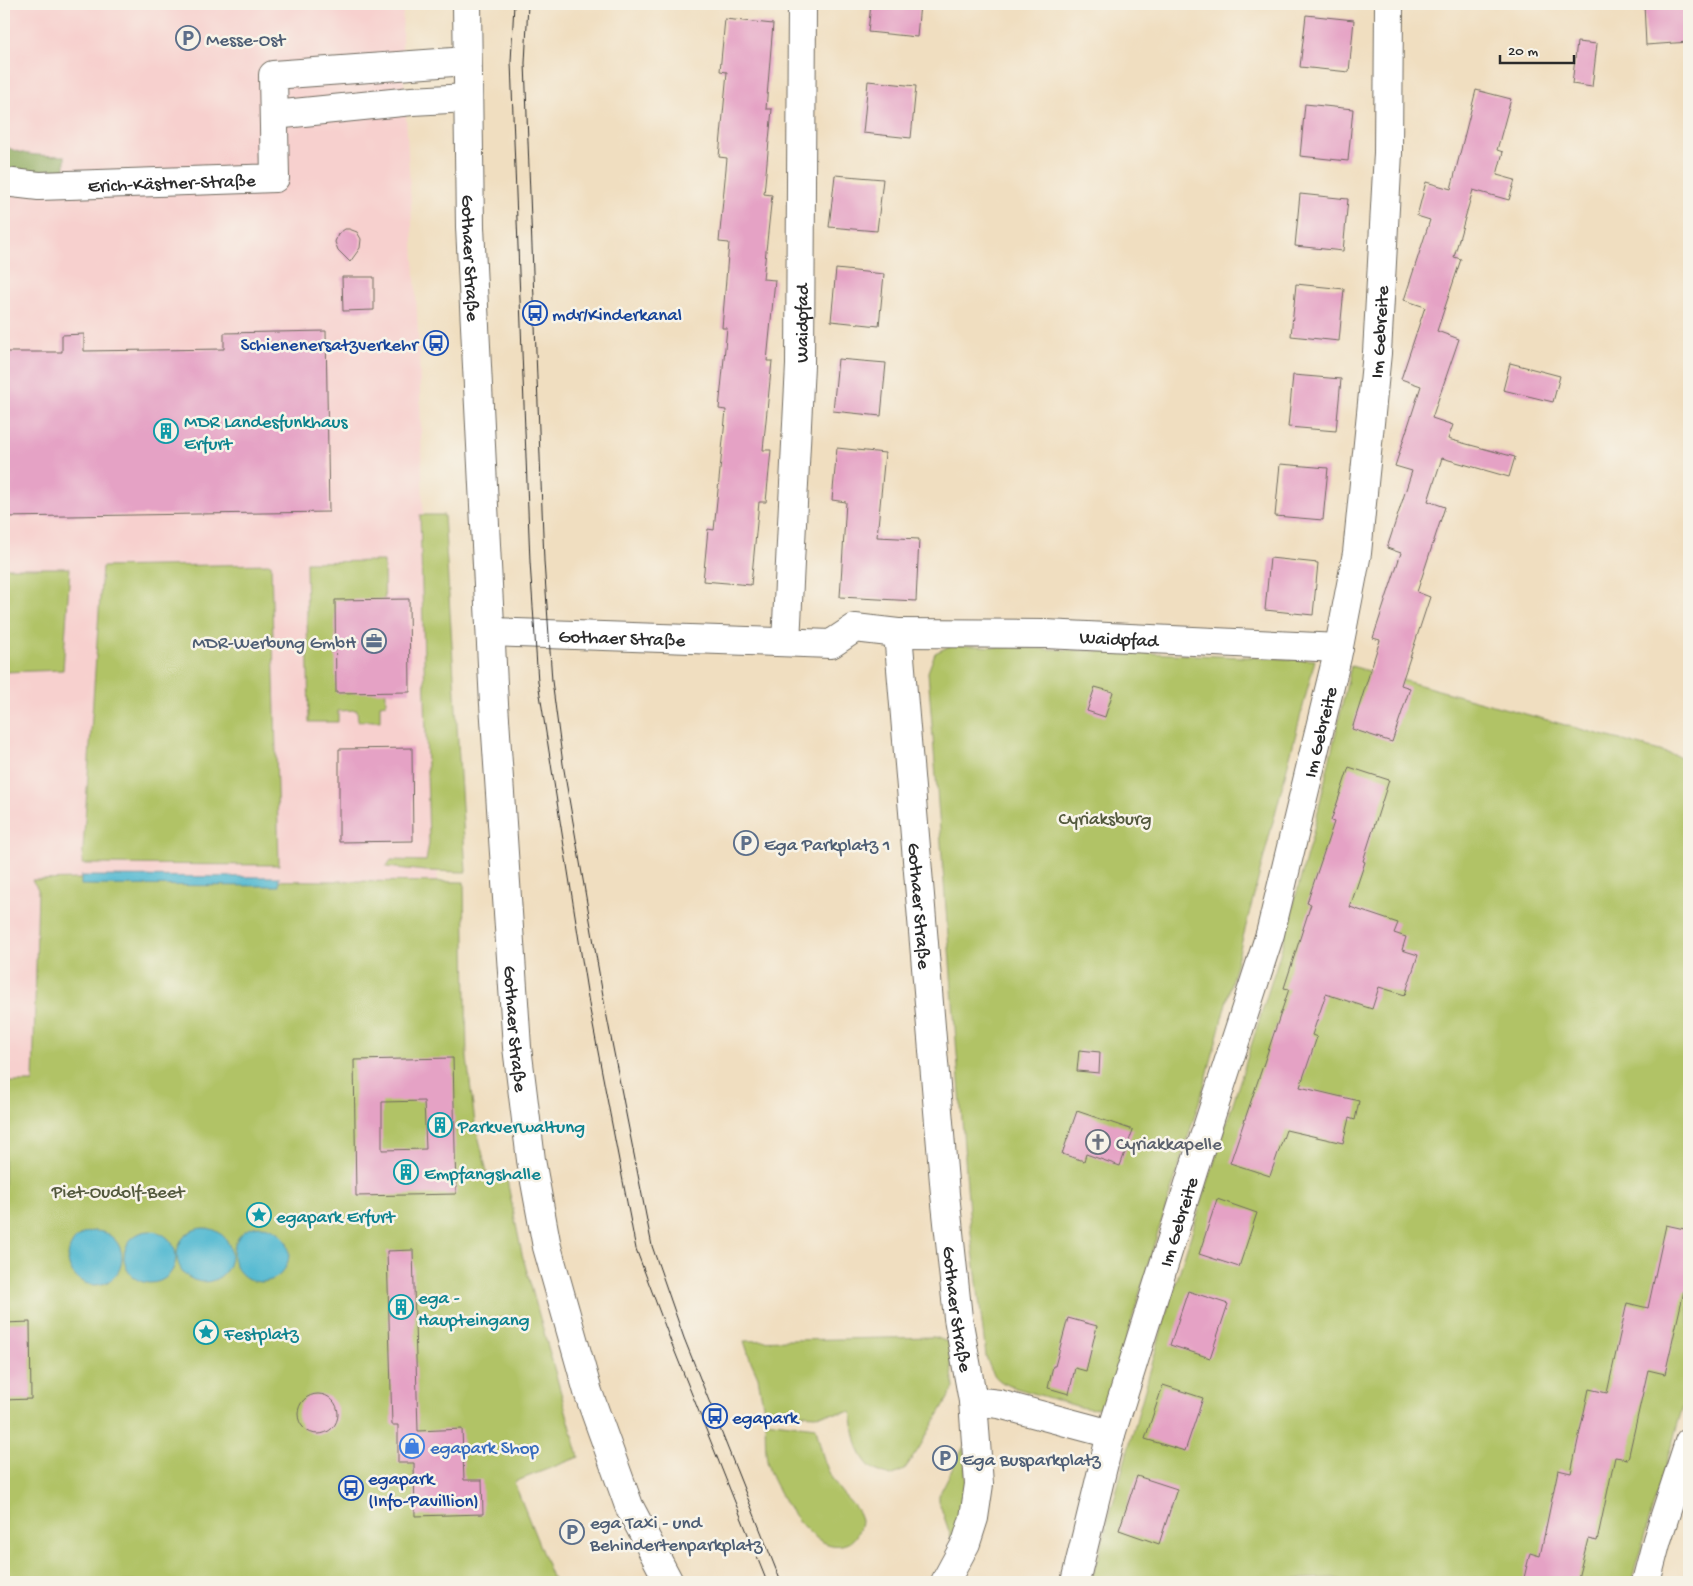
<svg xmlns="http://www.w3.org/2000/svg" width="1693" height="1586" viewBox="0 0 1693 1586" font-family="'Gochi Hand',sans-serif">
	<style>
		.built { fill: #f7d0ce }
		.green { fill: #b1c366; stroke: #6e7748 }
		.forest { fill: #8ca95b; stroke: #5c6a43 }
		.water { fill: #54bad2; stroke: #40727e }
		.building { fill: #e5a2c5; fill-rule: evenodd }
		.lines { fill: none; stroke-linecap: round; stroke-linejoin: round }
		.minor-casing { stroke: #706a5f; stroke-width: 30 }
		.major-casing { stroke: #706a5f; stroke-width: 30 }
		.minor { stroke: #fff; stroke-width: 28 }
		.major { stroke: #fff; stroke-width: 28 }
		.tram { stroke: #2b2b2b; stroke-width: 1 }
		.labels { text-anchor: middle; stroke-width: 5; stroke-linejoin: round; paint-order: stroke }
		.service-label { font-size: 19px; fill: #4e5e75; stroke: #f7f3e8; text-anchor: start }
		.street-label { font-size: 19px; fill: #2b2b2b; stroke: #f7f3e8 }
		.transit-label { font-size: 19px; fill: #164399; stroke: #f7f3e8; text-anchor: start }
		.culture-label { font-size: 19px; fill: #0d838f; stroke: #f7f3e8; text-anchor: start }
		.park-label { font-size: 19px; fill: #53593d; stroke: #f7f3e8 }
		.worship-label { font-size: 19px; fill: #5b616d; stroke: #f7f3e8; text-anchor: start }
		.shop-label { font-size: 19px; fill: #366cbe; stroke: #f7f3e8; text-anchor: start }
	</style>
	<rect width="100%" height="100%" fill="#f7f3e8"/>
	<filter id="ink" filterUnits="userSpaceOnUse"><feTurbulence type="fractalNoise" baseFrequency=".02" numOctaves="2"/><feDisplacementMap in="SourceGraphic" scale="10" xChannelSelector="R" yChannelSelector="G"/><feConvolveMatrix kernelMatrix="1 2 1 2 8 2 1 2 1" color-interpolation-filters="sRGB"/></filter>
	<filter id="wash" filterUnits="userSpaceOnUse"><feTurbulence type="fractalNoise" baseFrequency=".0096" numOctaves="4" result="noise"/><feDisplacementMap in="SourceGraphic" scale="20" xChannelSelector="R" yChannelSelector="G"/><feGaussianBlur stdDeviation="1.12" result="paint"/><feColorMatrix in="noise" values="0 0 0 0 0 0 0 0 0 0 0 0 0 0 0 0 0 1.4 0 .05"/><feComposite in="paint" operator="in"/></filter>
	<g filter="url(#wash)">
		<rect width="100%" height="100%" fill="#f0dec0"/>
		<!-- built -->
		<path class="built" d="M 4,4 L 403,4 L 402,44 L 419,350 L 423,510 L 438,882 L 33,880 L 38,889 L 33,1082 L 4,1082 Z"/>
		<!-- green -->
		<path class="green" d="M 420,515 L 444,515 L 466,872 L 426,871 L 386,867 L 391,860 L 426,861 L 429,843 Z
			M 384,561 L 386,704 L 380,705 L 380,721 L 358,721 L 357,710 L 338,711 L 338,722 L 309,722 L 306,562 Z
			M 271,564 L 279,865 L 82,864 L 102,567 Z
			M 4,568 L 70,568 L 63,670 L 4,672 Z
			M 952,645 L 1315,660 L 1206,1080 L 1154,1245 L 1109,1398 C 1102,1410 1094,1410 1080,1407 L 1009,1386 C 994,1379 991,1372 986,1356 L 970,1225 L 928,672 L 935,653 Z
			M 1351,666 L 1689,759 L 1689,1386 L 1631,1582 L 1348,1582 L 1333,1578 L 1205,1582 L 1091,1582 L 1166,1314 L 1278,961 L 1313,833 Z
			M 81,879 L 464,882 L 467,1058 L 475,1123 L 488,1176 L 506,1175 L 522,1254 L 579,1457 L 514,1482 L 554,1582 L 4,1582 L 4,1082 L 33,1082 L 38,889 L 32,880 Z
			M 934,1337 L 948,1342 L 954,1388 L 918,1450 L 904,1470 L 891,1476 C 882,1473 871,1470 866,1462 C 855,1449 854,1428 851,1412 L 814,1415 L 764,1411 L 758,1377 L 750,1359 L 744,1341 Z
			M 765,1421 L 816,1427 C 821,1451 826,1474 842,1493 C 849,1501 860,1510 861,1521 C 861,1529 855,1540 848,1543 C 816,1558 783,1502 772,1478 C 764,1461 766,1440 765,1421 Z
			M 964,1446 L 967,1498 L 954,1546 L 939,1502 L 939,1495 Z"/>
		<!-- forest -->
		<path class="forest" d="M 4,145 C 21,157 45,155 65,156 L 65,174 L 4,170 Z"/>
		<!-- water -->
		<path class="water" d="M 81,876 L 279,877 L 279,886 L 81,885 Z
			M233 1254a28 28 0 1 1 56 0a28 28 0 1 1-56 0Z
			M177 1255a27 27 0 1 1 54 0a27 27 0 1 1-54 0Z
			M68 1258a27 27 0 1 1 54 0a27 27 0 1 1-54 0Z
			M124 1257a26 26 0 1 1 52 0a26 26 0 1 1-52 0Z"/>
		<g id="blocks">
			<!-- building -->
			<path class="building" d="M 871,4 L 920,4 L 917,37 L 868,32 Z
				M 1644,4 L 1689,4 L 1689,42 L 1646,45 Z
				M 1306,15 L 1354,20 L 1349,72 L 1300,67 Z
				M 725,19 L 773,24 L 766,109 L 772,109 L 764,194 L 772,195 L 763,279 L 775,280 L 767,361 L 772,361 L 763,450 L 771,450 L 766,502 L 759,502 L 751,585 L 703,581 L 708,529 L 714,530 L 726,410 L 719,409 L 727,328 L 722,328 L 729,243 L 719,242 L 727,158 L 719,157 L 727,72 L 720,71 Z
				M 1577,42 L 1597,44 L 1592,87 L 1572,84 Z
				M 868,81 L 916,86 L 911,138 L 863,133 Z
				M 1476,90 L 1511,99 L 1497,150 L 1503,152 L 1497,175 L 1515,180 L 1509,200 L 1473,190 L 1454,257 L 1461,259 L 1437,331 L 1459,339 L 1432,418 L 1453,425 L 1448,439 L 1515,457 L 1509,477 L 1442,458 L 1428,501 L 1445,507 L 1417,592 L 1430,597 L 1401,685 L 1410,688 L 1392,742 L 1352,729 L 1380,640 L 1373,638 L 1401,553 L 1387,548 L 1412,471 L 1395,466 L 1421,386 L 1401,379 L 1425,307 L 1404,300 L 1430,220 L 1417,216 L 1426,182 L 1451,189 Z
				M 1305,104 L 1353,109 L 1348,161 L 1300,156 Z
				M 835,175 L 883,179 L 877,231 L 829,227 Z
				M 1300,194 L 1348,199 L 1343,251 L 1295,246 Z
				M 345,229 L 349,229 L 357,232 L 361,239 L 360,248 L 350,262 L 338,250 L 335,242 L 338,234 Z
				M 836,269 L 884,274 L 879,326 L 831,321 Z
				M 342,277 L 374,277 L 374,310 L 343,311 Z
				M 1296,284 L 1344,289 L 1339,341 L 1291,336 Z
				M 326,331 L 329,512 L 4,517 L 4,352 L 62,352 L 62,335 L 84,334 L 84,351 L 224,349 L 224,333 Z
				M 838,359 L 886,363 L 881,416 L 833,411 Z
				M 1510,363 L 1560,376 L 1553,402 L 1503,390 Z
				M 1293,375 L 1341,379 L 1336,431 L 1288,427 Z
				M 837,448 L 885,453 L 877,537 L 919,539 L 916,601 L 840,597 L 846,502 L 832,500 Z
				M 1280,464 L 1328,468 L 1323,520 L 1275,516 Z
				M 1270,558 L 1318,563 L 1313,615 L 1265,610 Z
				M 409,599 L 410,692 L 336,693 L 335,600 Z
				M 1095,687 L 1113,692 L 1105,717 L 1087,711 Z
				M 412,748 L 413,841 L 339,842 L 339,749 Z
				M 1349,767 L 1389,780 L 1363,861 L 1365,862 L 1350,907 L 1398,923 L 1394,933 L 1406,937 L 1402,950 L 1418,955 L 1405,995 L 1379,987 L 1372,1009 L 1326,994 L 1312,1035 L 1317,1037 L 1300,1087 L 1359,1101 L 1355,1120 L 1349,1118 L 1343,1143 L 1286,1130 L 1270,1176 L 1230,1163 L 1289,989 L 1284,988 L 1311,904 L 1307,903 L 1334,822 L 1331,821 Z
				M 1079,1050 L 1100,1052 L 1099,1073 L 1077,1071 Z
				M 453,1058 L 456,1194 L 356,1196 L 354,1060 ZM 424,1101 L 426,1149 L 382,1150 L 382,1102 Z
				M 1077,1111 L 1133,1130 L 1120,1166 L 1086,1154 L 1084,1161 L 1062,1154 Z
				M 1217,1199 L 1257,1213 L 1239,1267 L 1199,1254 Z
				M 1666,1225 L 1689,1230 L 1689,1292 L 1684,1291 L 1665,1374 L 1648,1370 L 1628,1459 L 1615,1457 L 1597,1541 L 1588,1539 L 1577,1582 L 1523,1582 L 1530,1553 L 1540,1556 L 1558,1470 L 1571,1473 L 1589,1389 L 1607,1393 L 1627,1303 L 1648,1308 Z
				M 413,1250 L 418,1431 L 462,1429 L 464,1480 L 482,1480 L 483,1514 L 415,1516 L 414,1463 L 398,1463 L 398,1425 L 392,1425 L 387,1251 Z
				M 1188,1291 L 1228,1304 L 1210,1358 L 1170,1345 Z
				M 1068,1318 L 1097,1326 L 1086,1371 L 1075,1368 L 1069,1394 L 1048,1388 L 1053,1366 L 1055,1366 Z
				M 30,1322 L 31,1399 L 4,1400 L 4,1323 Z
				M 1163,1385 L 1203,1398 L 1185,1451 L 1145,1439 Z
				M298 1414a20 20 0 1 1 40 0a20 20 0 1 1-40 0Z
				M 1137,1476 L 1177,1489 L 1159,1544 L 1119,1530 Z"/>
		</g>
	</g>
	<g filter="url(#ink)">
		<use href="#blocks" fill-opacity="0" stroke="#706a5f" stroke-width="1"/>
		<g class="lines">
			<defs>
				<g id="minor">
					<path d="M 274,115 L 412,101 L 468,98"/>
					<path id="s1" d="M 4,182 L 39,186 L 275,178 L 273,75 L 467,61"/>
					<path id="s2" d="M 491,632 L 831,644 L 855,628 L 898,633 L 945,1194 L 958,1318 L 973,1401 L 979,1484 L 974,1518 L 966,1543 L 945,1582"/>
					<path id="s3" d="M 898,633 L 1045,634 L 1339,648"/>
					<path id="s4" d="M 786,642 L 800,365 L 802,4"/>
					<path d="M 973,1401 L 999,1404 L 1111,1434"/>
					<path id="s5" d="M 1075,1582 L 1111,1434 L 1194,1168 L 1270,934 L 1337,657 L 1357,553 L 1377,353 L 1388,153 L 1389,4"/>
					<path d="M 1646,1582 L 1657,1540 L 1689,1442"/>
				</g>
				<g id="major">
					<path id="s6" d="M 467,4 L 470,227 L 494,704 L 517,1047 L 531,1160 L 547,1247 L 588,1392 L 629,1506 L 669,1582"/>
				</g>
			</defs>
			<!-- minor casing -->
			<use href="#minor" class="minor-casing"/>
			<!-- major casing -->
			<use href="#major" class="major-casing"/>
			<!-- minor -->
			<use href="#minor" class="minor"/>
			<!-- major -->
			<use href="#major" class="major"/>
			<!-- tram -->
			<path class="tram" d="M 514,4 L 511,62 L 530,562 L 538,682 L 590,1010 L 636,1249 L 671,1342 L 767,1582
				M 528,4 L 525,63 L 544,561 L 552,681 L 563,764 L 605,1007 L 652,1246 L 684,1338 L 781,1582"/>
		</g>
	</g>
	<!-- icons -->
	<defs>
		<symbol id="parking-ring" viewBox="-11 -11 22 22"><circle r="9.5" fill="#f7f3e8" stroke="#5c6f8a" stroke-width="1.5"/><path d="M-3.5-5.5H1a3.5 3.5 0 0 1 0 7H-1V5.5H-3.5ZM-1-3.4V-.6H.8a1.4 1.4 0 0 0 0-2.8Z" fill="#5c6f8a"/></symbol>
		<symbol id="bus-ring" viewBox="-11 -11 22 22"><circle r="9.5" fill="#f7f3e8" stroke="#1a4fb4" stroke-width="1.5"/><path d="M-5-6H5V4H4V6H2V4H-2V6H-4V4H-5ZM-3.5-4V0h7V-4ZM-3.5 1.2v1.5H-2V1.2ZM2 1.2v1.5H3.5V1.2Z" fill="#1a4fb4"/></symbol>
		<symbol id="building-ring" viewBox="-11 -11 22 22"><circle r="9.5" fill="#f7f3e8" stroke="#0f9aa8" stroke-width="1.5"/><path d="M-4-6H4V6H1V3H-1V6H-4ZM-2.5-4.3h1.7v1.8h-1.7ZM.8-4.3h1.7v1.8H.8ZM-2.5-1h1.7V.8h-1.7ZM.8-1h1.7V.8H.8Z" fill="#0f9aa8"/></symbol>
		<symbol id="office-ring" viewBox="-11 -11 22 22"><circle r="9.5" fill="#f7f3e8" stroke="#5c6f8a" stroke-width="1.5"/><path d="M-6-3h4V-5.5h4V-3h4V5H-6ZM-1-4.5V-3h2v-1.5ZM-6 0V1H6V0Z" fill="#5c6f8a"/></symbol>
		<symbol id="church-ring" viewBox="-11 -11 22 22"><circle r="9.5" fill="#f7f3e8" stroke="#6b7280" stroke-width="1.5"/><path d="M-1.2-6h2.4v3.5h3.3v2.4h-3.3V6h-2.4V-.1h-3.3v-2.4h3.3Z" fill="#6b7280"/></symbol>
		<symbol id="sight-ring" viewBox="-11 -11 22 22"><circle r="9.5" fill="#f7f3e8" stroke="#0f9aa8" stroke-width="1.5"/><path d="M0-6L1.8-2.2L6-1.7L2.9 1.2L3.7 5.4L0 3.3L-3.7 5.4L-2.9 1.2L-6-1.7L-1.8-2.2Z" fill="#0f9aa8"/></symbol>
		<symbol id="shop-ring" viewBox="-11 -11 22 22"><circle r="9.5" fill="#f7f3e8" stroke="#3f7fe0" stroke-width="1.5"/><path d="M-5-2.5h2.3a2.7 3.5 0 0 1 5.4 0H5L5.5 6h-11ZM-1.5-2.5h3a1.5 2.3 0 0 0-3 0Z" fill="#3f7fe0"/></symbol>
	</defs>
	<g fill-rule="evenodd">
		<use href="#parking-ring" x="174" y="24" width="28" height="28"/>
		<use href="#bus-ring" x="521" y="299" width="28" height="28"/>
		<use href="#bus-ring" x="422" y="329" width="28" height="28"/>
		<use href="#building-ring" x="152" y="417" width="28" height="28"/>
		<use href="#office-ring" x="360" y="627" width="28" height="28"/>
		<use href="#parking-ring" x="732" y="829" width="28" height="28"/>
		<use href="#building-ring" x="426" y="1111" width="28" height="28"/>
		<use href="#church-ring" x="1084" y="1128" width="28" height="28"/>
		<use href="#building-ring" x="392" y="1158" width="28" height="28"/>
		<use href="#sight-ring" x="245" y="1201" width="28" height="28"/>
		<use href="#building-ring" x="387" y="1293" width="28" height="28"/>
		<use href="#sight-ring" x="192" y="1318" width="28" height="28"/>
		<use href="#bus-ring" x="701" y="1402" width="28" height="28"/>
		<use href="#shop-ring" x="398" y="1432" width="28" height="28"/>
		<use href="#parking-ring" x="931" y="1444" width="28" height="28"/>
		<use href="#bus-ring" x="337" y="1474" width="28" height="28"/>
		<use href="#parking-ring" x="558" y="1518" width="28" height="28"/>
	</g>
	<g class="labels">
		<!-- service labels -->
		<g class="service-label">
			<text x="206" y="45">Messe-Ost</text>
			<text x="356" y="648" text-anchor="end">MDR-Werbung GmbH</text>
			<text x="764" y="850">Ega Parkplatz 1</text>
			<text x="962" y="1465">Ega Busparkplatz</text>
			<text x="590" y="1528">ega Taxi - und<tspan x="590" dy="22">Behindertenparkplatz</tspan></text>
		</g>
		<!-- street labels -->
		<g class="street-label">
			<text dy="7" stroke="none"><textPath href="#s1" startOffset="168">Erich-Kästner-Straße</textPath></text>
			<text dy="7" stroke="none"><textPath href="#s6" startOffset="254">Gothaer Straße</textPath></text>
			<text dy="7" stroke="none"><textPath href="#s4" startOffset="319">Waidpfad</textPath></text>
			<text dy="7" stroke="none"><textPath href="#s5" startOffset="1290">Im Gebreite</textPath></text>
			<text dy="7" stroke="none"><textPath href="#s2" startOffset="131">Gothaer Straße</textPath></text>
			<text dy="7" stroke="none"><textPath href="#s3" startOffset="221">Waidpfad</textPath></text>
			<text dy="7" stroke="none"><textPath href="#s5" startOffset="885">Im Gebreite</textPath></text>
			<text dy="7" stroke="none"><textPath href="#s2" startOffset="686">Gothaer Straße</textPath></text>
			<text dy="7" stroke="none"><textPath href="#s6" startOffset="1026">Gothaer Straße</textPath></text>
			<text dy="7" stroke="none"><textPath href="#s5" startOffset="375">Im Gebreite</textPath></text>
			<text dy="7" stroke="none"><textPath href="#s2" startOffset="1091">Gothaer Straße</textPath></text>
		</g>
		<!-- transit labels -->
		<g class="transit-label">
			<text x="552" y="320">mdr/Kinderkanal</text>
			<text x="418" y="350" text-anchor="end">Schienenersatzverkehr</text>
			<text x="732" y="1423">egapark</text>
			<text x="368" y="1484">egapark<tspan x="368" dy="22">(Info-Pavillion)</tspan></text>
		</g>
		<!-- culture labels -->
		<g class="culture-label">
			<text x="184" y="427">MDR Landesfunkhaus<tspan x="184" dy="22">Erfurt</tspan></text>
			<text x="458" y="1132">Parkverwaltung</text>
			<text x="424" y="1179">Empfangshalle</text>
			<text x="276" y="1222">egapark Erfurt</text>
			<text x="418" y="1303">ega -<tspan x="418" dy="22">Haupteingang</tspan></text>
			<text x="224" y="1339">Festplatz</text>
		</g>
		<!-- park labels -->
		<g class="park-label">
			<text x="1105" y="824">Cyriaksburg</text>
			<text x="118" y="1197">Piet-Oudolf-Beet</text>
		</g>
		<!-- worship labels -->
		<g class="worship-label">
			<text x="1116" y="1149">Cyriakkapelle</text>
		</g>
		<!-- shop labels -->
		<g class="shop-label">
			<text x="430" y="1453">egapark Shop</text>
		</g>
	</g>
	<!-- margin -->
	<rect width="1693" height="1586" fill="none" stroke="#f7f3e8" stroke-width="20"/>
	<!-- scale -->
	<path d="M1500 55v8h74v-8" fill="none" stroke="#2b2b2b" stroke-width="2.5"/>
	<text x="1508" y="55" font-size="15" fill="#2b2b2b" stroke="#f7f3e8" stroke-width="4" paint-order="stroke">20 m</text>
</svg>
